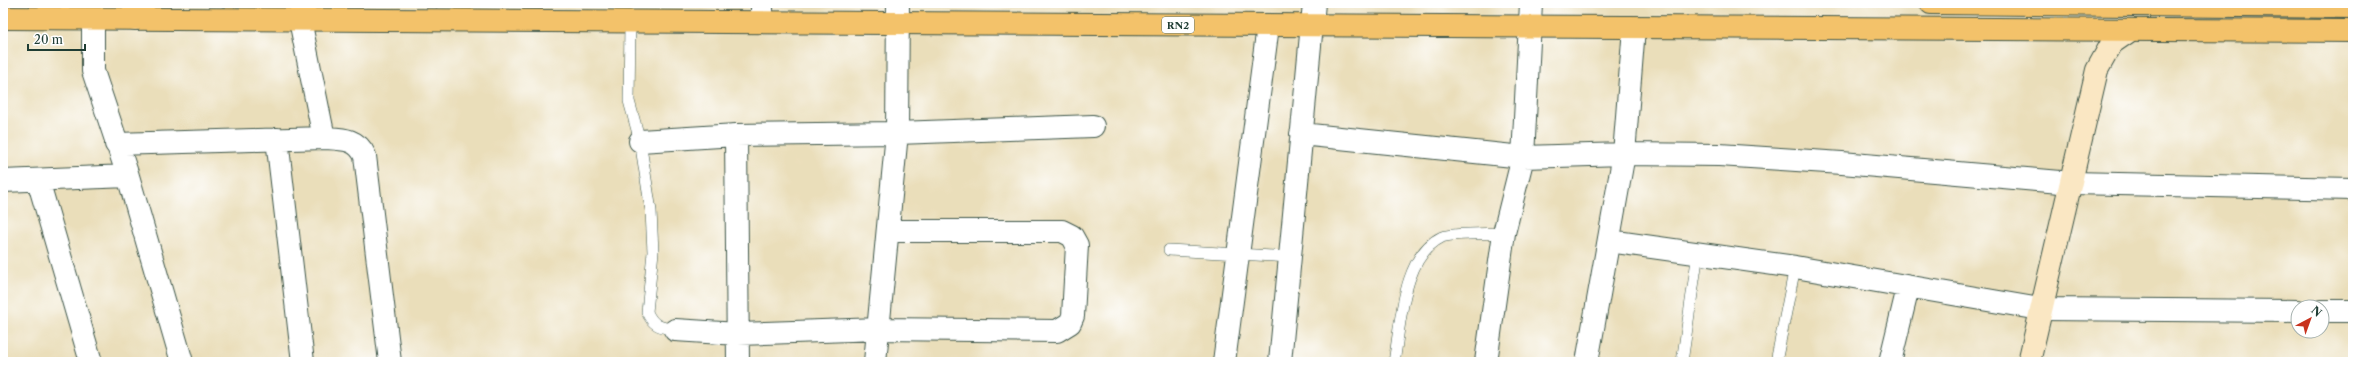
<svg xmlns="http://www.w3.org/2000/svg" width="2356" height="365" viewBox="0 0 2356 365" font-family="'Libre Caslon Text',serif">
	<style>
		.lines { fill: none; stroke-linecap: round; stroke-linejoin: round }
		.lane-casing { stroke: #3d5548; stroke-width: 12 }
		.street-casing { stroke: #3d5548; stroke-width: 24 }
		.secondary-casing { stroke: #3d5548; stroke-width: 24 }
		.highway-casing { stroke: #3d5548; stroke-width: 24 }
		.lane { stroke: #fff; stroke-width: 11 }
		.street { stroke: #fff; stroke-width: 22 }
		.secondary { stroke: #fae7c3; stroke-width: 22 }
		.highway { stroke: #f3c26a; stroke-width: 22 }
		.labels { text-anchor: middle; stroke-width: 3.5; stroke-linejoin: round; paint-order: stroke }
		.shield { fill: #fff; stroke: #627771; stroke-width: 1 }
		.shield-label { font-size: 10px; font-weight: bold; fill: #1f3d34 }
	</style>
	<rect width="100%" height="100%" fill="#fff"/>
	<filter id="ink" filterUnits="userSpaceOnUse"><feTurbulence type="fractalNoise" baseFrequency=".025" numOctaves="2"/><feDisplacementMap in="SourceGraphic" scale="8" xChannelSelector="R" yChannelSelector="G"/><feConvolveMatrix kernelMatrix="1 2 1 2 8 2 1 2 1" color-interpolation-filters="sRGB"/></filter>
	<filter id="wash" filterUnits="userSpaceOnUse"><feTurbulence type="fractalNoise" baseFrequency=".012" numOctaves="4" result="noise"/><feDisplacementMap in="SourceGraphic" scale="16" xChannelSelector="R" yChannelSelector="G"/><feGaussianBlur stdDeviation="0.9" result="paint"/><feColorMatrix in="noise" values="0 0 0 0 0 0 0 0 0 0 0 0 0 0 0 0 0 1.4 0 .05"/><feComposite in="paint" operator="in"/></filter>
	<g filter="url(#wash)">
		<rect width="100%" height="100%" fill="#eadeba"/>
	</g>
	<g filter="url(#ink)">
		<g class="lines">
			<defs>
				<path id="lane" d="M 630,23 L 629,101 L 640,141 L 651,211 L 653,252 L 647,312 C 653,326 660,327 675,330
					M 1169,250 L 1290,257
					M 1394,362 C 1401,324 1402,256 1442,237 C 1452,233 1491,234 1504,233
					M 1682,362 L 1698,253
					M 1776,362 L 1795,267"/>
				<path id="street" d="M 134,3 L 135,19
					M 93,19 L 93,71 L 128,176 L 182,362
					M 762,22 L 762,3
					M 1301,134 L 1523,157 L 1624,154 L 1719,155 L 1842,163 L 2072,183 L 2353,189
					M 736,135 L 738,362
					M 324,138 C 342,139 357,138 365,156 L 390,362
					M 277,139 L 303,362
					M 640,141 L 736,135 L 897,133 L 1093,126
					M 116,144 L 324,138 L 300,20
					M 38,180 L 91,362
					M 3,181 L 128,176
					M 1609,241 L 1795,267 L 2040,309 L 2298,311
					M 2322,311 L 2353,311
					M 675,330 L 738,334 L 879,329 L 1057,331 L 1070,323 L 1073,316 L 1077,245 L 1072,236 L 1062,231 L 889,231
					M 875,362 L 897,133 L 898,3
					M 1224,362 L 1268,26
					M 1280,362 L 1314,3
					M 1486,362 L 1504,233 L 1523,157 L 1531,3
					M 1587,362 L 1624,154 L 1634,28
					M 1890,362 L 1908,288"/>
				<path id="secondary" d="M 2029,362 L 2097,70 L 2112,43 L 2131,30"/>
				<path id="highway" d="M 1931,3 L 2353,7
					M 3,18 L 2353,31"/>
			</defs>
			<!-- lane casing -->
			<use href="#lane" class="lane-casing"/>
			<!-- street casing -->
			<use href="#street" class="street-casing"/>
			<!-- secondary casing -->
			<use href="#secondary" class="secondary-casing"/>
			<!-- highway casing -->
			<use href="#highway" class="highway-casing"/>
			<!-- lane -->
			<use href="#lane" class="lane"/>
			<!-- street -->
			<use href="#street" class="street"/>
			<!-- secondary -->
			<use href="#secondary" class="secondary"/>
			<!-- highway -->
			<use href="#highway" class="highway"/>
		</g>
	</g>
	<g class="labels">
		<!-- shield labels -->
		<rect class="shield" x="1162" y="17" width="32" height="16" rx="3"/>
		<g class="shield-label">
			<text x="1178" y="29">RN2</text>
		</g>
	</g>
	<!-- margin -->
	<rect width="2356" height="365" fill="none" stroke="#fff" stroke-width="16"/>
	<!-- north arrow -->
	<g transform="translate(2310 319) rotate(41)"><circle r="19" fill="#ffffff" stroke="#a5b1ae"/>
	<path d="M0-3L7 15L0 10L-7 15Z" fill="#c8321e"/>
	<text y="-6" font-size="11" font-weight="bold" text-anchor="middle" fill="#1f3d34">N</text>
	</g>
	<!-- scale -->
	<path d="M28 44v6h57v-6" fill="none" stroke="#1f3d34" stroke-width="2"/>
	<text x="34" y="44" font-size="12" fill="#1f3d34" stroke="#ffffff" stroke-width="3" paint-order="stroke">20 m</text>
</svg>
